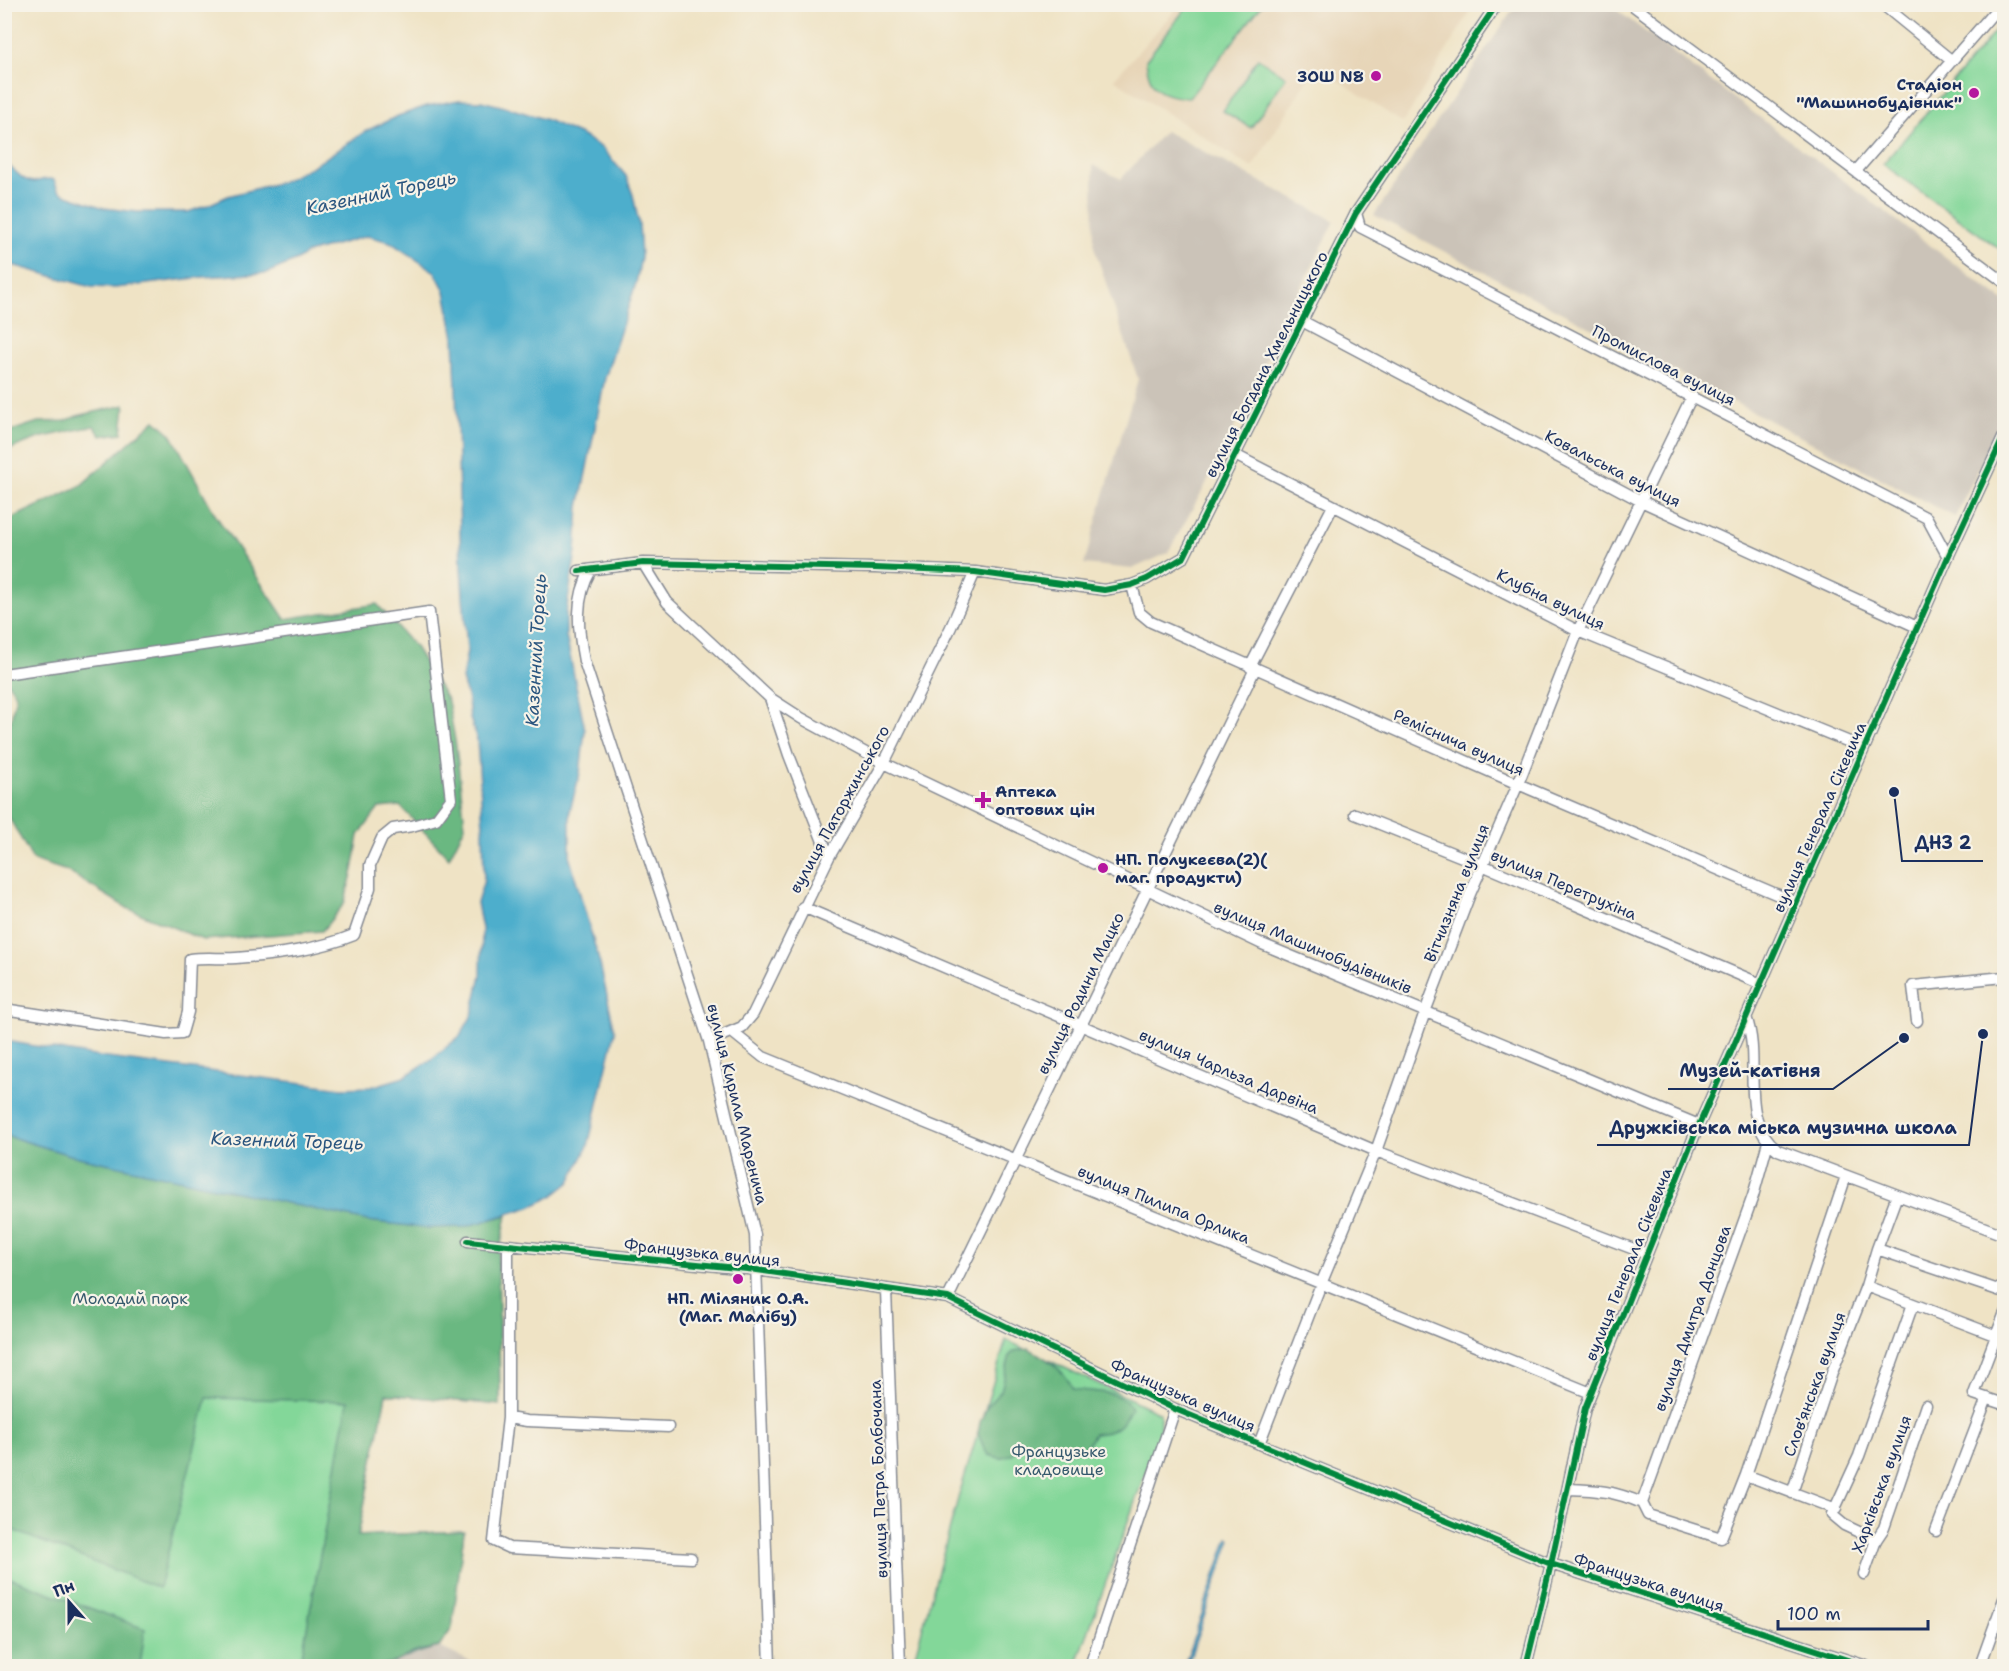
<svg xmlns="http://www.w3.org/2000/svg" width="2009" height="1671" viewBox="0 0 2009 1671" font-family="'Shantell Sans',sans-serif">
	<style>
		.built { fill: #e7d5b8 }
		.industrial { fill: #cbc3b8 }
		.green { fill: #83d799; stroke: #4f837c; stroke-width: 1.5 }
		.forest { fill: #6ab881; stroke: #427470; stroke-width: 1.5 }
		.water { fill: #4eaecc; stroke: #346e95; stroke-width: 1.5 }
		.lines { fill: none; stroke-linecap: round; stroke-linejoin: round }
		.minor-casing { stroke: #858992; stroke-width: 13 }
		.minor { stroke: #fff; stroke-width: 10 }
		.cycleway-casing { stroke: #f7f3e8; stroke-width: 10 }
		.cycleway { stroke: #00873e; stroke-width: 6 }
		.poi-dot { fill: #b5179e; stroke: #f7f3e8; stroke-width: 2 }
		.labels { text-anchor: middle; stroke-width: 4.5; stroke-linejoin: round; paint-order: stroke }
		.poi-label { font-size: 16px; font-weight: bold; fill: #1b2f5e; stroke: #f7f3e8; text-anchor: end }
		.street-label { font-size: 16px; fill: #1b2f5e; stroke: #f7f3e8 }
		.park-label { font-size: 16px; fill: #35596d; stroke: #f7f3e8 }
		.water-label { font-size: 18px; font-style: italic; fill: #2a557f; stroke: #f7f3e8 }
		.leader { fill: none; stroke: #1b2f5e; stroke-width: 2 }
		.callout-dot { fill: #1b2f5e; stroke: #f7f3e8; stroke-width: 2 }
		.callout-label { font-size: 18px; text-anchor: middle; font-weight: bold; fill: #1b2f5e; stroke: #f7f3e8; stroke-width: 4.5; stroke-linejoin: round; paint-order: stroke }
	</style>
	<rect width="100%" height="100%" fill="#f7f3e8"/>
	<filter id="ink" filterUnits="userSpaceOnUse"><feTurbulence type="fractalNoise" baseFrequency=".0167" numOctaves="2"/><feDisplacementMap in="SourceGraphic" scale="12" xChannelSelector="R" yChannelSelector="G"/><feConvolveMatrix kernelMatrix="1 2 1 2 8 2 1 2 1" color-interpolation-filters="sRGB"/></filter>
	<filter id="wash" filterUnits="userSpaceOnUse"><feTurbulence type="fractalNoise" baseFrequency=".008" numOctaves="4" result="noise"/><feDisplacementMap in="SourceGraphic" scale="24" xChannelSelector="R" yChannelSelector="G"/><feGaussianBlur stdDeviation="1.35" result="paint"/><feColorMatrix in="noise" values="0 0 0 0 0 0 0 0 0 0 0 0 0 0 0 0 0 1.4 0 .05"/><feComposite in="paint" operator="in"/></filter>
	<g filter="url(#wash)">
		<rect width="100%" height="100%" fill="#efe3c5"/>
		<!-- built -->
		<path class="built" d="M 1180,5 L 1474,5 L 1403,123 L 1316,66 L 1252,168 L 1114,79 Z"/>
		<!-- industrial -->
		<path class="industrial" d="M 1516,5 L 1610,5 L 2004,301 L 2004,417 L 1955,517 L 1374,215 Z
			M 1165,131 L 1335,221 L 1294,302 L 1216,466 L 1168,553 L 1132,569 L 1084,564 L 1138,379 L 1094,247 L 1093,165 L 1121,179 Z
			M 439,1647 L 480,1666 L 376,1666 L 395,1662 L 415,1652 Z"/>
		<!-- green -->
		<path class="green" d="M 1189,4 L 1262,5 L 1189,98 C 1160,96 1149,90 1146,60 Z
			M 2004,21 L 2004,252 L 1883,164 Z
			M 1258,58 L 1286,77 L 1251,128 L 1223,111 Z
			M 4,1135 L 463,1227 L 507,1215 L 498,1257 L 500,1405 L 386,1394 L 358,1536 L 464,1531 L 452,1628 L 439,1647 C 417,1652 398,1661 376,1666 L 5,1666 Z
			M 1006,1340 L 1160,1413 L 1160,1432 L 1076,1666 L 912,1666 L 959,1495 Z"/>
		<!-- forest -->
		<path class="forest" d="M 125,405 L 122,433 L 101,436 L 94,426 L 39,438 L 5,451 L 5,433 L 38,422 L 65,421 L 77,416 Z
			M 155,420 L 171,434 L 216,516 L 285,619 L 377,604 L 415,647 L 448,701 L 456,746 L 465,826 L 449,858 L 400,806 L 379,808 L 359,835 L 353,870 L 344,904 L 322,931 L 203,940 L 127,908 L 67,871 L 33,860 L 7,814 L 5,748 L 16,695 L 8,683 L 5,686 L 4,522 L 80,486 Z
			M 4,1135 L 70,1155 L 368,1221 L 428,1228 L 463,1227 L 507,1215 L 498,1257 L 500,1405 L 386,1394 L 358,1536 L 464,1531 L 452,1628 L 439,1647 L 415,1652 L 395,1662 L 376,1666 L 300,1666 L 348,1401 L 207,1398 L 159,1588 L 5,1527 Z
			M 1028,1348 C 1046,1358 1065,1370 1073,1389 C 1092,1393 1121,1388 1131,1408 C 1122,1426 1115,1433 1094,1434 L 1085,1449 L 1074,1451 L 1056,1446 L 1038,1448 L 1027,1445 L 1021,1446 L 1012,1454 L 1000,1458 L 989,1455 L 985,1450 L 978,1434 L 980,1422 L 988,1405 L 1001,1391 L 1010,1355 L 1015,1351 Z
			M 5,1576 L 145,1629 L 140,1666 L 5,1666 Z"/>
		<!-- water -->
		<path class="water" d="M 459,100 L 481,101 L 509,108 L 547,120 L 583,136 L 602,148 L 626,176 L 633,195 L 639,224 L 641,257 L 636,283 L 605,378 L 579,507 L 576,551 L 566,613 L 566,636 L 585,730 L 580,773 L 570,810 L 570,859 L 600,964 L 615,1032 L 588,1146 L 570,1182 L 551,1197 L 530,1207 L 482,1222 L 463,1227 L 428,1228 L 368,1221 L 70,1155 L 5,1135 L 5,1041 L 100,1057 L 342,1088 L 371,1087 L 404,1077 L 429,1061 L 460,1036 L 472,1015 L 481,975 L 482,929 L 477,903 L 484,880 L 483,826 L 477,740 L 470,718 L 468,700 L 462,679 L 467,651 L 466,637 L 461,568 L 456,389 L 454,337 L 445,291 L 435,272 L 390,242 L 367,236 L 307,253 L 297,260 L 267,273 L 203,277 L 115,288 L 91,287 L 5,263 L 5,163 C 14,168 22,182 34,182 C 42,181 45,177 54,180 L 58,190 L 64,194 L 104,208 L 138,212 L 188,212 L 208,205 L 228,196 L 281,182 L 315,165 L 366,131 L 398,116 L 427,106 Z
			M 1228,1538 L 1231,1539 L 1187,1666 L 1184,1666 Z"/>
	</g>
	<g filter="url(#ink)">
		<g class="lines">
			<defs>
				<path id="minor" d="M 1631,4 L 2004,282
					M 1882,4 L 1952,61
					M 1856,171 L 2001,4
					M 1356,213 L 1360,227 L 1927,518 L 1948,557
					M 1302,321 L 1641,501 L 1917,627
					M 1235,455 L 1578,631 L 1864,748
					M 643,563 L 667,602 L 770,698 L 801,718 L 884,763 L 1262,944 L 1699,1125
					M 591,570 C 574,599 578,630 584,661 L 709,1041 L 755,1235 L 770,1666
					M 579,571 L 643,563 L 875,568 L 975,572 L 1104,590 L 1132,585 L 1147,579 L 1184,557 L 1356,213 L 1497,4
					M 1132,585 L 1139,612 L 1151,622 L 1518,784 L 1797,903
					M 1250,667 L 1333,506
					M 4,674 L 429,612 L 451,799 L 436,819 L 412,826 L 393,829 L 382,838 L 370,865 L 370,888 L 354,935 C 317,950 276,955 236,958 C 221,959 206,957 190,959 L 188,1012 L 182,1033 L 166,1034 L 4,1009
					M 770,698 L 789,755 L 829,857
					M 1355,814 L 1482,865 L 1761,984
					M 803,907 L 1376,1151 L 1647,1254
					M 1746,1017 C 1763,1062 1736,1118 1778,1150 L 2004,1235
					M 1917,1021 L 1913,986 L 2004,977
					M 732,1032 L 763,1057 L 1591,1393
					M 709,1041 L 742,1027 L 753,1014 L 829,857 L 884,763 L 951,627 L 975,572
					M 1897,1195 L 1877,1249 L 2004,1292
					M 468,1241 L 757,1270 L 948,1298 L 1175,1409 L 1551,1564 L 1866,1666
					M 508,1245 L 508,1418 L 527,1421 L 668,1427
					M 1877,1249 L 1866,1286 L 1997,1336
					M 886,1290 L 900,1666
					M 948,1298 L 1255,669
					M 2004,1315 L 1974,1394 L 2004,1404
					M 508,1418 L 494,1541 L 509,1548 L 691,1558
					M 1259,1444 L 1321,1284 L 1376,1151 L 1425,1012 L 1470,894 L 1518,784 L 1578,631 L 1692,396
					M 1746,1475 L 1846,1176
					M 1568,1489 C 1598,1490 1614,1491 1642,1503 L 1648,1515 L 1721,1538 L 1746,1475 L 1836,1509
					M 1792,1493 L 1833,1370 L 1866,1286
					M 1642,1503 L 1753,1196 L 1768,1142
					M 1936,1531 L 1987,1398
					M 1876,1540 L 1844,1525 L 1832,1515 L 1859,1456 L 1913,1304
					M 1864,1574 L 1876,1540 L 1884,1528 L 1926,1405
					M 1090,1666 L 1175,1409
					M 1526,1666 L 1551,1564 L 1585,1408 L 1695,1134 L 1948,557 L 2004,436
					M 1980,1666 L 2004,1599"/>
			</defs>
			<!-- minor casing -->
			<use href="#minor" class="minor-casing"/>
			<!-- minor -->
			<use href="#minor" class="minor"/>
			<defs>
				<path id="cycleway" d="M 579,571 L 643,563 L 875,568 L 975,572 L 1104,590 L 1132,585 L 1147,579 L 1184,557 L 1356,213 L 1497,4
					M 468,1241 L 757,1270 L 948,1298 L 1175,1409 L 1551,1564 L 1866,1666
					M 1526,1666 L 1551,1564 L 1585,1408 L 1695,1134 L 1948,557 L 2004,436"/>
			</defs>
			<!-- cycleway casing -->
			<use href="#cycleway" class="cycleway-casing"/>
			<!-- cycleway -->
			<use href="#cycleway" class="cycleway"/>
		</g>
	</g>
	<!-- markers -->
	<g class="poi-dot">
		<circle cx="1376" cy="76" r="6"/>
		<circle cx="1974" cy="93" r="6"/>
		<path d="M980 791h6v6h6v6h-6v6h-6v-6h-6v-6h6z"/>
		<circle cx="1103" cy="868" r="6"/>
		<circle cx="738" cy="1279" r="6"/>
	</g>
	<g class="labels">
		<!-- poi labels -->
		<g class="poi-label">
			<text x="1364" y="82">ЗОШ N8</text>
			<text x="1962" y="90">Стадіон<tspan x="1962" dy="18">"Машинобудівник"</tspan></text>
			<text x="995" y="797" text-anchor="start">Аптека<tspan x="995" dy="18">оптових цін</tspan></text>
			<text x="1115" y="865" text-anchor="start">НП. Полукеєва(2)(<tspan x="1115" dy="18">маг. продукти)</tspan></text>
			<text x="738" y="1304" text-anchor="middle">НП. Міляник О.А.<tspan x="738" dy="18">(Маг. Малібу)</tspan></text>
		</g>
		<!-- street labels -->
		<g class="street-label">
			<text transform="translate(1266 364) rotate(-63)" y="6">вулиця Богдана Хмельницького</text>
			<text transform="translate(1664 365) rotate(27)" y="6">Промислова вулиця</text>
			<text transform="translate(1613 468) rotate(27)" y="6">Ковальська вулиця</text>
			<text transform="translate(1551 599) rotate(26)" y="6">Клубна вулиця</text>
			<text transform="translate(1459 742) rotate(24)" y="6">Реміснича вулиця</text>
			<text transform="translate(839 809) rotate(-61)" y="6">вулиця Паторжинського</text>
			<text transform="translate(1819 817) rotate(-66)" y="6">вулиця Генерала Сікевича</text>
			<text transform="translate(1564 884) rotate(23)" y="6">вулиця Перетрухіна</text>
			<text transform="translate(1456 893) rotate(-68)" y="6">Вітчизняна вулиця</text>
			<text transform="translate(1313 947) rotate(23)" y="6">вулиця Машинобудівників</text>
			<text transform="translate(1080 993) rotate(-64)" y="6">вулиця Родини Мацко</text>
			<text transform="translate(1229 1071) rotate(23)" y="6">вулиця Чарльза Дарвіна</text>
			<text transform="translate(738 1104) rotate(76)" y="6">вулиця Кирила Маренича</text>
			<text transform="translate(1164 1204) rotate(22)" y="6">вулиця Пилипа Орлика</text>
			<text transform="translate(702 1252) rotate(6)" y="6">Французька вулиця</text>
			<text transform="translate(1628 1264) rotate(-68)" y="6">вулиця Генерала Сікевича</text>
			<text transform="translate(1692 1318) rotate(-70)" y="6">вулиця Дмитра Донцова</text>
			<text transform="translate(1814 1384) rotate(-70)" y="6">Слов'янська вулиця</text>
			<text transform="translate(1183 1395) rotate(24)" y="6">Французька вулиця</text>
			<text transform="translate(878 1479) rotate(-92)" y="6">вулиця Петра Болбочана</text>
			<text transform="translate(1881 1484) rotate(-70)" y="6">Харківська вулиця</text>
			<text transform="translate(1649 1582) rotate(18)" y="6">Французька вулиця</text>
		</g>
		<!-- park labels -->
		<g class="park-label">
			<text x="130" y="1304">Молодий парк</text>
			<text x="1059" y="1457">Французьке<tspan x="1059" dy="18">кладовище</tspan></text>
		</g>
		<!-- water labels -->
		<g class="water-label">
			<text transform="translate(381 193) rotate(-12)" y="6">Казенний Торець</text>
			<text transform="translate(536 650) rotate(-87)" y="6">Казенний Торець</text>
			<text transform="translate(287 1141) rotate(2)" y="6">Казенний Торець</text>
		</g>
	</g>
	<!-- callouts -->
	<path class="leader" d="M1894 792L1902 861H1983M1904 1038L1833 1089H1668M1983 1034L1969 1145H1597"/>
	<g class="callout-dot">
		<circle cx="1894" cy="792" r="6"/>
		<circle cx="1904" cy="1038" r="6"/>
		<circle cx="1983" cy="1034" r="6"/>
	</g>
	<g class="callout-label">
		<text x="1943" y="849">ДНЗ 2</text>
		<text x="1750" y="1077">Музей-катівня</text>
		<text x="1783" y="1134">Дружківська міська музична школа</text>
	</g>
	<!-- margin -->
	<rect width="2009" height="1671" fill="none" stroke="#f7f3e8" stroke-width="24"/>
	<!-- north arrow -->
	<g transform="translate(69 1602) rotate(339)" stroke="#f7f3e8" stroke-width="4.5" paint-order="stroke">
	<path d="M0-4.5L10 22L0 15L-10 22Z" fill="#1b2f5e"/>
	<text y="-9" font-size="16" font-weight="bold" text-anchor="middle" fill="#1b2f5e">Пн</text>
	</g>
	<!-- scale -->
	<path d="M1778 1620v9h150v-9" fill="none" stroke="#1b2f5e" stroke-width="3"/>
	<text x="1787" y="1620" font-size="18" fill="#1b2f5e" stroke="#f7f3e8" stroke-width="4.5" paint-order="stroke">100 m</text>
</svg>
